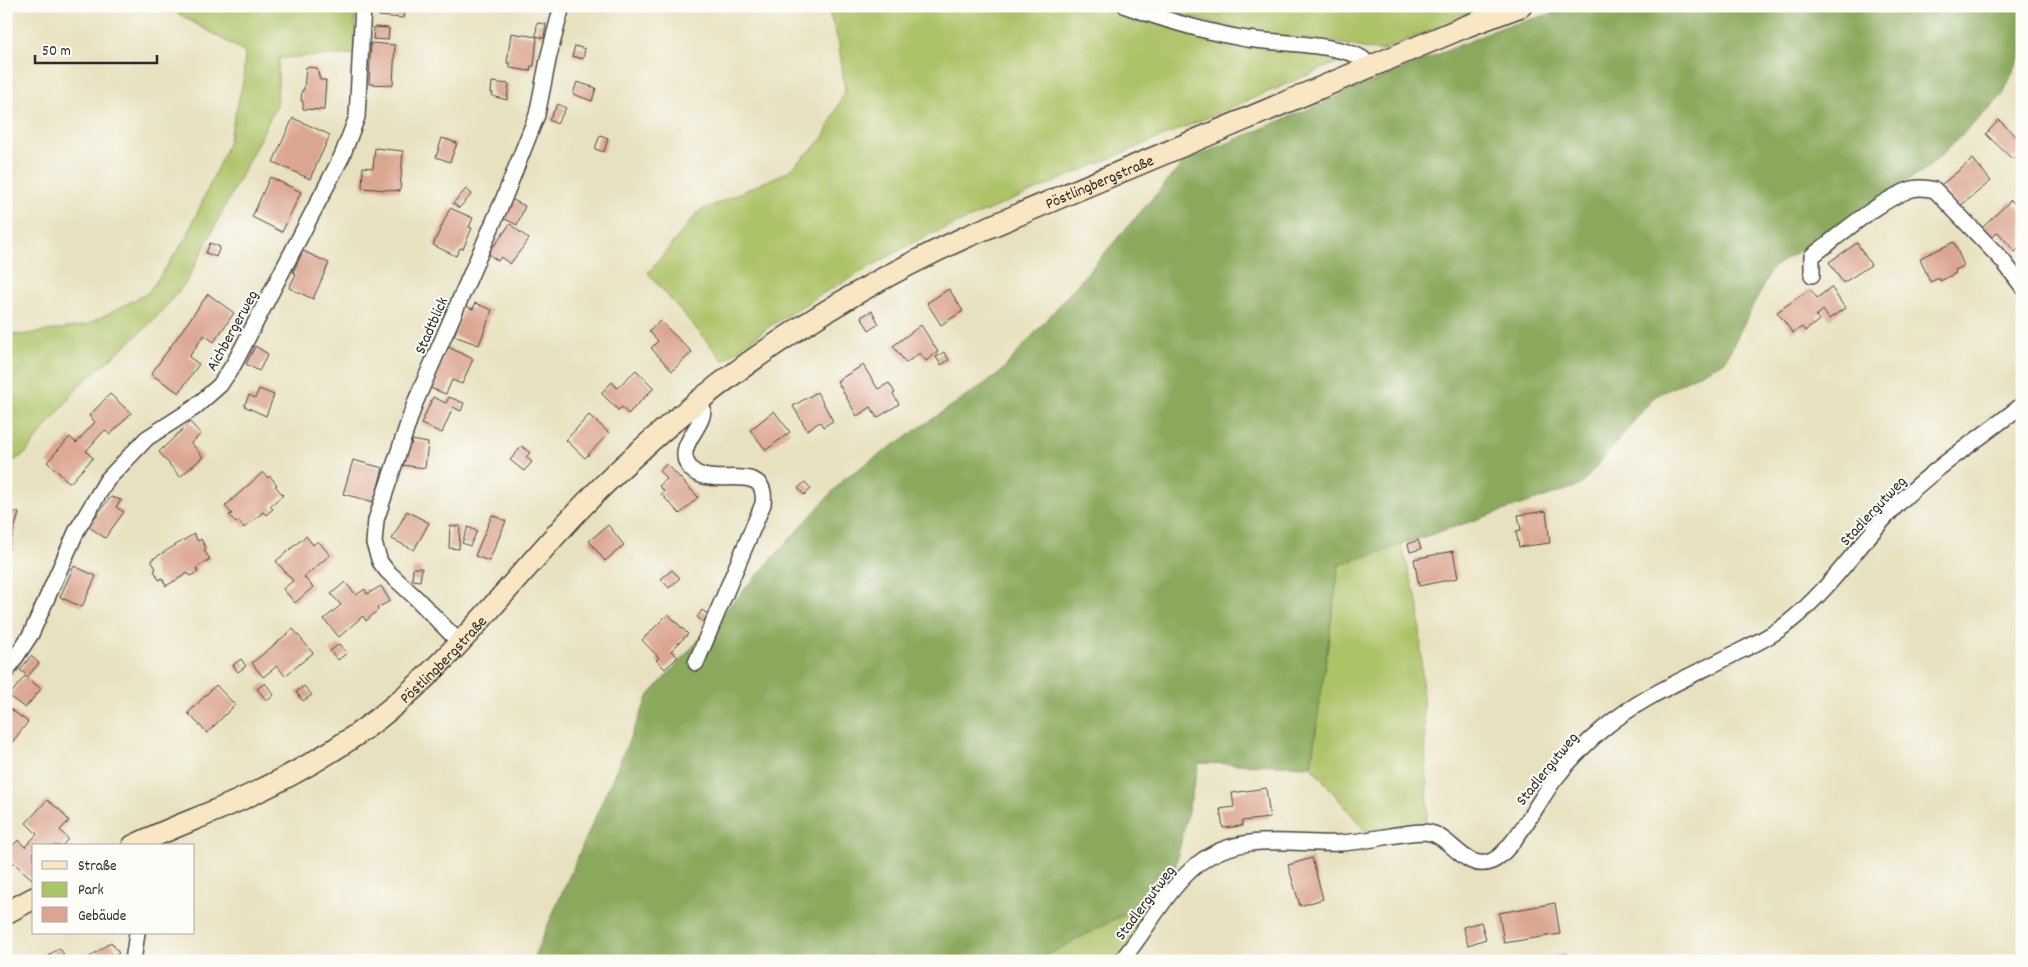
<svg xmlns="http://www.w3.org/2000/svg" width="2028" height="967" viewBox="0 0 2028 967" font-family="Dekko,sans-serif">
	<style>
		.green { fill: #adc367; stroke: #6c7749 }
		.forest { fill: #8aa95c; stroke: #5a6a44 }
		.building { fill: #dba691 }
		.lines { fill: none; stroke-linecap: round; stroke-linejoin: round }
		.minor-casing { stroke: #474641; stroke-width: 18 }
		.secondary-casing { stroke: #474641; stroke-width: 24 }
		.minor { stroke: #fff; stroke-width: 15 }
		.secondary { stroke: #f9e7c3; stroke-width: 21 }
		.labels { text-anchor: middle; stroke-width: 4; stroke-linejoin: round; paint-order: stroke }
		.street-label { font-size: 16px; fill: #2b2b2b; stroke: #fdfcf7 }
	</style>
	<rect width="100%" height="100%" fill="#fdfcf7"/>
	<filter id="ink" filterUnits="userSpaceOnUse"><feTurbulence type="fractalNoise" baseFrequency=".02" numOctaves="2"/><feDisplacementMap in="SourceGraphic" scale="10" xChannelSelector="R" yChannelSelector="G"/><feConvolveMatrix kernelMatrix="1 2 1 2 8 2 1 2 1" color-interpolation-filters="sRGB"/></filter>
	<filter id="wash" filterUnits="userSpaceOnUse"><feTurbulence type="fractalNoise" baseFrequency=".0096" numOctaves="4" result="noise"/><feDisplacementMap in="SourceGraphic" scale="20" xChannelSelector="R" yChannelSelector="G"/><feGaussianBlur stdDeviation="1.12" result="paint"/><feColorMatrix in="noise" values="0 0 0 0 0 0 0 0 0 0 0 0 0 0 0 0 0 1.4 0 .05"/><feComposite in="paint" operator="in"/></filter>
	<g filter="url(#wash)">
		<rect width="100%" height="100%" fill="#e8e1bf"/>
		<!-- green -->
		<path class="green" d="M 165,6 L 355,6 L 356,54 L 279,58 L 277,105 L 186,283 L 150,324 L 79,386 L 25,454 L 6,465 L 6,332 L 21,335 L 86,325 L 148,293 L 186,238 L 228,144 L 243,82 L 245,52 Z
			M 827,6 L 1108,6 L 1135,17 L 1262,48 L 1333,56 L 1341,61 L 920,239 L 820,295 L 770,326 L 724,361 L 648,273 L 698,212 L 787,172 L 822,140 L 845,91 L 839,44 Z
			M 1145,6 L 1492,6 L 1380,51 L 1327,41 L 1286,38 L 1244,31 Z
			M 1401,544 L 1419,607 L 1428,812 L 1424,825 L 1367,833 L 1311,766 L 1339,565 Z
			M 1170,890 L 1117,961 L 1036,961 Z"/>
		<!-- forest -->
		<path class="forest" d="M 1559,6 L 2022,6 L 2022,52 L 2002,96 L 1930,166 L 1772,268 L 1725,361 L 1654,397 L 1581,485 L 1339,565 L 1311,766 L 1199,763 L 1170,890 L 1036,961 L 532,961 L 649,695 L 845,478 L 999,374 L 1185,161 L 1503,27 L 1558,12 Z"/>
		<g id="blocks">
			<!-- building -->
			<path class="building" d="M 380,6 L 405,6 L 403,18 L 379,16 Z
				M 537,23 L 546,24 L 544,38 L 536,36 Z
				M 374,27 L 389,28 L 388,40 L 373,39 Z
				M 511,33 L 537,37 L 534,66 L 531,66 L 530,71 L 510,68 L 510,63 L 507,63 Z
				M 371,43 L 395,45 L 393,85 L 369,84 Z
				M 575,46 L 585,49 L 583,59 L 572,56 Z
				M 306,67 L 317,68 L 320,80 L 326,80 L 324,110 L 303,109 L 303,101 L 301,101 L 302,90 L 304,90 Z
				M 492,82 L 509,84 L 507,100 L 492,96 L 493,93 L 491,93 Z
				M 577,82 L 596,88 L 592,101 L 573,94 Z
				M 558,104 L 566,108 L 557,124 L 549,120 Z
				M 293,118 L 330,135 L 310,179 L 273,162 Z
				M 1999,120 L 2022,142 L 2022,149 L 2012,159 L 1986,134 Z
				M 600,135 L 608,138 L 604,152 L 595,149 Z
				M 442,138 L 457,143 L 450,162 L 436,157 Z
				M 375,148 L 403,151 L 400,191 L 362,188 L 363,167 L 373,168 Z
				M 1973,159 L 1991,181 L 1959,207 L 1941,185 Z
				M 270,177 L 301,192 L 282,232 L 252,217 Z
				M 466,189 L 472,194 L 459,208 L 453,203 Z
				M 511,199 L 525,206 L 517,225 L 503,218 Z
				M 2011,200 L 2022,212 L 2022,246 L 2015,252 L 1998,232 L 1991,239 L 1982,228 Z
				M 450,208 L 473,218 L 469,227 L 472,228 L 463,249 L 460,248 L 456,256 L 433,245 Z
				M 510,224 L 529,239 L 510,264 L 501,257 L 498,261 L 486,252 L 492,245 L 494,246 Z
				M 1954,242 L 1964,266 L 1955,270 L 1956,273 L 1940,281 L 1939,278 L 1930,282 L 1920,258 Z
				M 210,243 L 220,247 L 216,257 L 206,253 Z
				M 1857,243 L 1871,265 L 1843,283 L 1829,262 Z
				M 303,251 L 329,263 L 313,299 L 289,288 L 296,274 L 293,272 Z
				M 1831,287 L 1845,308 L 1829,319 L 1823,310 L 1816,316 L 1819,320 L 1805,331 L 1802,327 L 1793,333 L 1777,312 L 1810,289 L 1817,298 Z
				M 949,289 L 963,311 L 941,325 L 927,303 Z
				M 208,294 L 234,313 L 214,342 L 204,335 L 189,357 L 199,364 L 179,393 L 151,374 Z
				M 475,303 L 492,310 L 479,345 L 454,336 L 465,306 L 473,309 Z
				M 872,311 L 879,324 L 869,330 L 861,317 Z
				M 660,321 L 692,352 L 672,371 L 651,348 L 658,341 L 649,331 Z
				M 921,325 L 938,352 L 926,361 L 920,353 L 906,363 L 893,346 Z
				M 255,346 L 268,354 L 259,371 L 246,364 Z
				M 448,347 L 473,359 L 462,384 L 452,380 L 446,394 L 430,388 Z
				M 944,352 L 949,360 L 941,365 L 936,357 Z
				M 863,365 L 878,389 L 889,383 L 895,393 L 893,394 L 899,404 L 877,418 L 871,407 L 857,416 L 837,381 Z
				M 636,370 L 654,388 L 628,414 L 622,407 L 618,410 L 601,393 L 612,382 L 617,388 Z
				M 259,389 L 274,395 L 266,416 L 244,406 L 249,395 L 255,398 Z
				M 817,392 L 833,421 L 823,427 L 820,422 L 807,430 L 793,406 Z
				M 110,394 L 131,413 L 110,435 L 105,430 L 86,451 L 93,458 L 70,483 L 47,462 L 70,437 L 76,443 L 95,422 L 89,416 Z
				M 433,397 L 446,403 L 449,397 L 464,403 L 461,411 L 453,407 L 442,433 L 421,424 Z
				M 774,411 L 790,432 L 766,450 L 750,430 Z
				M 589,415 L 609,433 L 585,458 L 566,440 Z
				M 190,422 L 201,434 L 191,443 L 203,457 L 180,477 L 159,452 Z
				M 412,440 L 428,443 L 425,468 L 402,465 L 405,444 L 411,445 Z
				M 522,446 L 530,453 L 526,457 L 532,462 L 524,471 L 510,460 Z
				M 353,460 L 383,468 L 374,502 L 343,494 Z
				M 667,464 L 698,497 L 680,514 L 661,494 L 664,491 L 659,486 L 667,479 L 659,471 Z
				M 263,472 L 268,478 L 270,476 L 277,485 L 275,486 L 283,495 L 270,506 L 273,509 L 266,515 L 263,512 L 244,528 L 239,521 L 236,523 L 229,515 L 232,514 L 225,506 Z
				M 805,482 L 811,489 L 804,495 L 798,488 Z
				M 111,497 L 121,500 L 116,507 L 124,512 L 105,538 L 88,526 Z
				M 6,510 L 19,513 L 7,554 L 6,554 Z
				M 407,511 L 429,523 L 414,550 L 392,539 Z
				M 1546,511 L 1550,543 L 1519,547 L 1516,531 L 1521,530 L 1518,515 Z
				M 492,515 L 506,521 L 489,561 L 475,556 Z
				M 608,525 L 624,545 L 605,561 L 589,541 Z
				M 450,526 L 460,526 L 459,549 L 449,548 Z
				M 468,527 L 477,531 L 470,546 L 462,543 Z
				M 194,534 L 198,541 L 201,539 L 206,548 L 204,550 L 210,559 L 196,568 L 198,572 L 190,576 L 188,573 L 166,586 L 162,578 L 159,580 L 154,570 L 156,569 L 151,560 Z
				M 306,536 L 313,545 L 318,541 L 330,555 L 304,577 L 313,587 L 295,603 L 283,589 L 293,581 L 276,561 Z
				M 1418,540 L 1421,549 L 1410,552 L 1408,544 Z
				M 1453,551 L 1458,578 L 1419,586 L 1414,559 Z
				M 74,566 L 96,576 L 82,607 L 60,597 Z
				M 413,568 L 422,568 L 420,581 L 412,580 Z
				M 672,570 L 680,578 L 669,588 L 661,579 Z
				M 345,582 L 356,595 L 365,589 L 367,594 L 381,586 L 390,601 L 377,608 L 378,610 L 366,621 L 363,616 L 339,637 L 324,619 L 341,605 L 331,594 Z
				M 702,610 L 709,615 L 703,622 L 697,617 Z
				M 668,614 L 688,634 L 671,651 L 678,657 L 665,669 L 656,660 L 659,658 L 642,640 Z
				M 293,629 L 313,653 L 285,676 L 277,666 L 263,677 L 252,663 Z
				M 339,644 L 347,653 L 338,660 L 330,651 Z
				M 31,656 L 39,663 L 28,676 L 20,670 Z
				M 241,659 L 246,666 L 238,672 L 233,665 Z
				M 25,676 L 41,689 L 25,708 L 9,696 Z
				M 265,683 L 274,695 L 267,701 L 257,689 Z
				M 216,685 L 235,705 L 207,733 L 188,713 Z
				M 304,686 L 312,695 L 303,701 L 296,692 Z
				M 6,706 L 28,722 L 6,750 Z
				M 1266,788 L 1270,818 L 1242,821 L 1242,826 L 1223,828 L 1220,809 L 1234,807 L 1232,793 Z
				M 47,800 L 60,810 L 69,821 L 60,830 L 68,839 L 62,846 L 34,846 L 34,877 L 32,879 L 6,856 L 6,853 L 18,840 L 25,847 L 37,834 L 26,823 Z
				M 1312,858 L 1323,899 L 1300,906 L 1288,865 Z
				M 1555,903 L 1560,934 L 1504,943 L 1499,913 Z
				M 1481,922 L 1486,939 L 1468,945 L 1463,927 Z
				M 111,942 L 119,953 L 112,958 L 114,961 L 84,961 Z
				M 59,948 L 64,954 L 53,961 L 49,955 Z
				M 1566,954 L 1567,961 L 1529,961 L 1529,960 Z"/>
		</g>
	</g>
	<g filter="url(#ink)">
		<use href="#blocks" fill-opacity="0" stroke="#474641" stroke-width="1"/>
		<g class="lines">
			<defs>
				<path id="minor" d="M 1126,6 C 1165,20 1206,32 1247,39 C 1276,43 1341,44 1363,59 L 1367,68
					M 1812,275 L 1812,256 C 1839,236 1880,199 1912,189 C 1920,187 1927,188 1935,190 L 2003,261 L 2022,286
					M 459,642 L 416,598 L 387,571 L 380,562 L 374,543 L 376,520 L 415,403 L 504,198 L 537,115 L 549,55 L 562,6
					M 696,663 L 763,504 C 769,459 713,490 692,470 C 671,449 703,429 703,410 C 703,407 701,404 699,400
					M 6,672 L 31,634 L 77,530 L 107,480 L 147,438 L 194,408 L 220,385 L 234,364 L 342,156 L 357,117 L 363,6
					M 133,961 L 137,933
					M 1121,961 C 1148,929 1166,889 1199,863 C 1240,831 1293,845 1340,843 C 1368,842 1395,833 1423,832 C 1426,832 1431,833 1434,834 C 1453,841 1468,872 1492,861 C 1512,852 1540,799 1554,780 C 1569,761 1585,744 1603,729 C 1641,697 1687,678 1730,656 C 1750,646 1771,637 1788,623 C 1832,588 1861,540 1901,501 C 1938,465 1982,437 2022,405"/>
				<g id="secondary">
					<path id="s1" d="M 133,846 C 169,828 208,815 244,798 C 292,776 338,750 379,718 C 454,659 511,582 576,513 C 688,396 821,303 968,236 L 1467,26 L 1521,6"/>
					<path d="M 6,913 L 34,898"/>
				</g>
			</defs>
			<!-- minor casing -->
			<use href="#minor" class="minor-casing"/>
			<!-- secondary casing -->
			<use href="#secondary" class="secondary-casing"/>
			<!-- minor -->
			<use href="#minor" class="minor"/>
			<!-- secondary -->
			<use href="#secondary" class="secondary"/>
		</g>
	</g>
	<g class="labels">
		<!-- street labels -->
		<g class="street-label">
			<text dy="6" stroke="none"><textPath href="#s1" startOffset="1188">Pöstlingbergstraße</textPath></text>
			<text transform="translate(430 325) rotate(-66)" y="6">Stadtblick</text>
			<text transform="translate(231 330) rotate(-61)" y="6">Aichbergerweg</text>
			<text transform="translate(1872 510) rotate(-47)" y="6">Stadlergutweg</text>
			<text dy="6" stroke="none"><textPath href="#s1" startOffset="365">Pöstlingbergstraße</textPath></text>
			<text transform="translate(1546 768) rotate(-51)" y="6">Stadlergutweg</text>
			<text transform="translate(1144 902) rotate(-53)" y="6">Stadlergutweg</text>
		</g>
	</g>
	<!-- margin -->
	<rect width="2028" height="967" fill="none" stroke="#fdfcf7" stroke-width="25"/>
	<!-- legend -->
	<rect x="32" y="844" width="162" height="90" fill="#fdfcf7" stroke="#a9a8a5"/>
	<rect x="42" y="861" width="25" height="8" fill="#f9e7c3" stroke="#a9a8a5"/>
	<text x="78" y="870" font-size="15" fill="#2b2b2b">Straße</text>
	<rect x="42" y="882" width="25" height="15" fill="#adc367" stroke="#a9a8a5"/>
	<text x="78" y="894" font-size="15" fill="#2b2b2b">Park</text>
	<rect x="42" y="907" width="25" height="15" fill="#dba691" stroke="#a9a8a5"/>
	<text x="78" y="920" font-size="15" fill="#2b2b2b">Gebäude</text>
	<!-- scale -->
	<path d="M35 55v8h122v-8" fill="none" stroke="#2b2b2b" stroke-width="2.5"/>
	<text x="42" y="55" font-size="15" fill="#2b2b2b" stroke="#fdfcf7" stroke-width="4" paint-order="stroke">50 m</text>
</svg>
